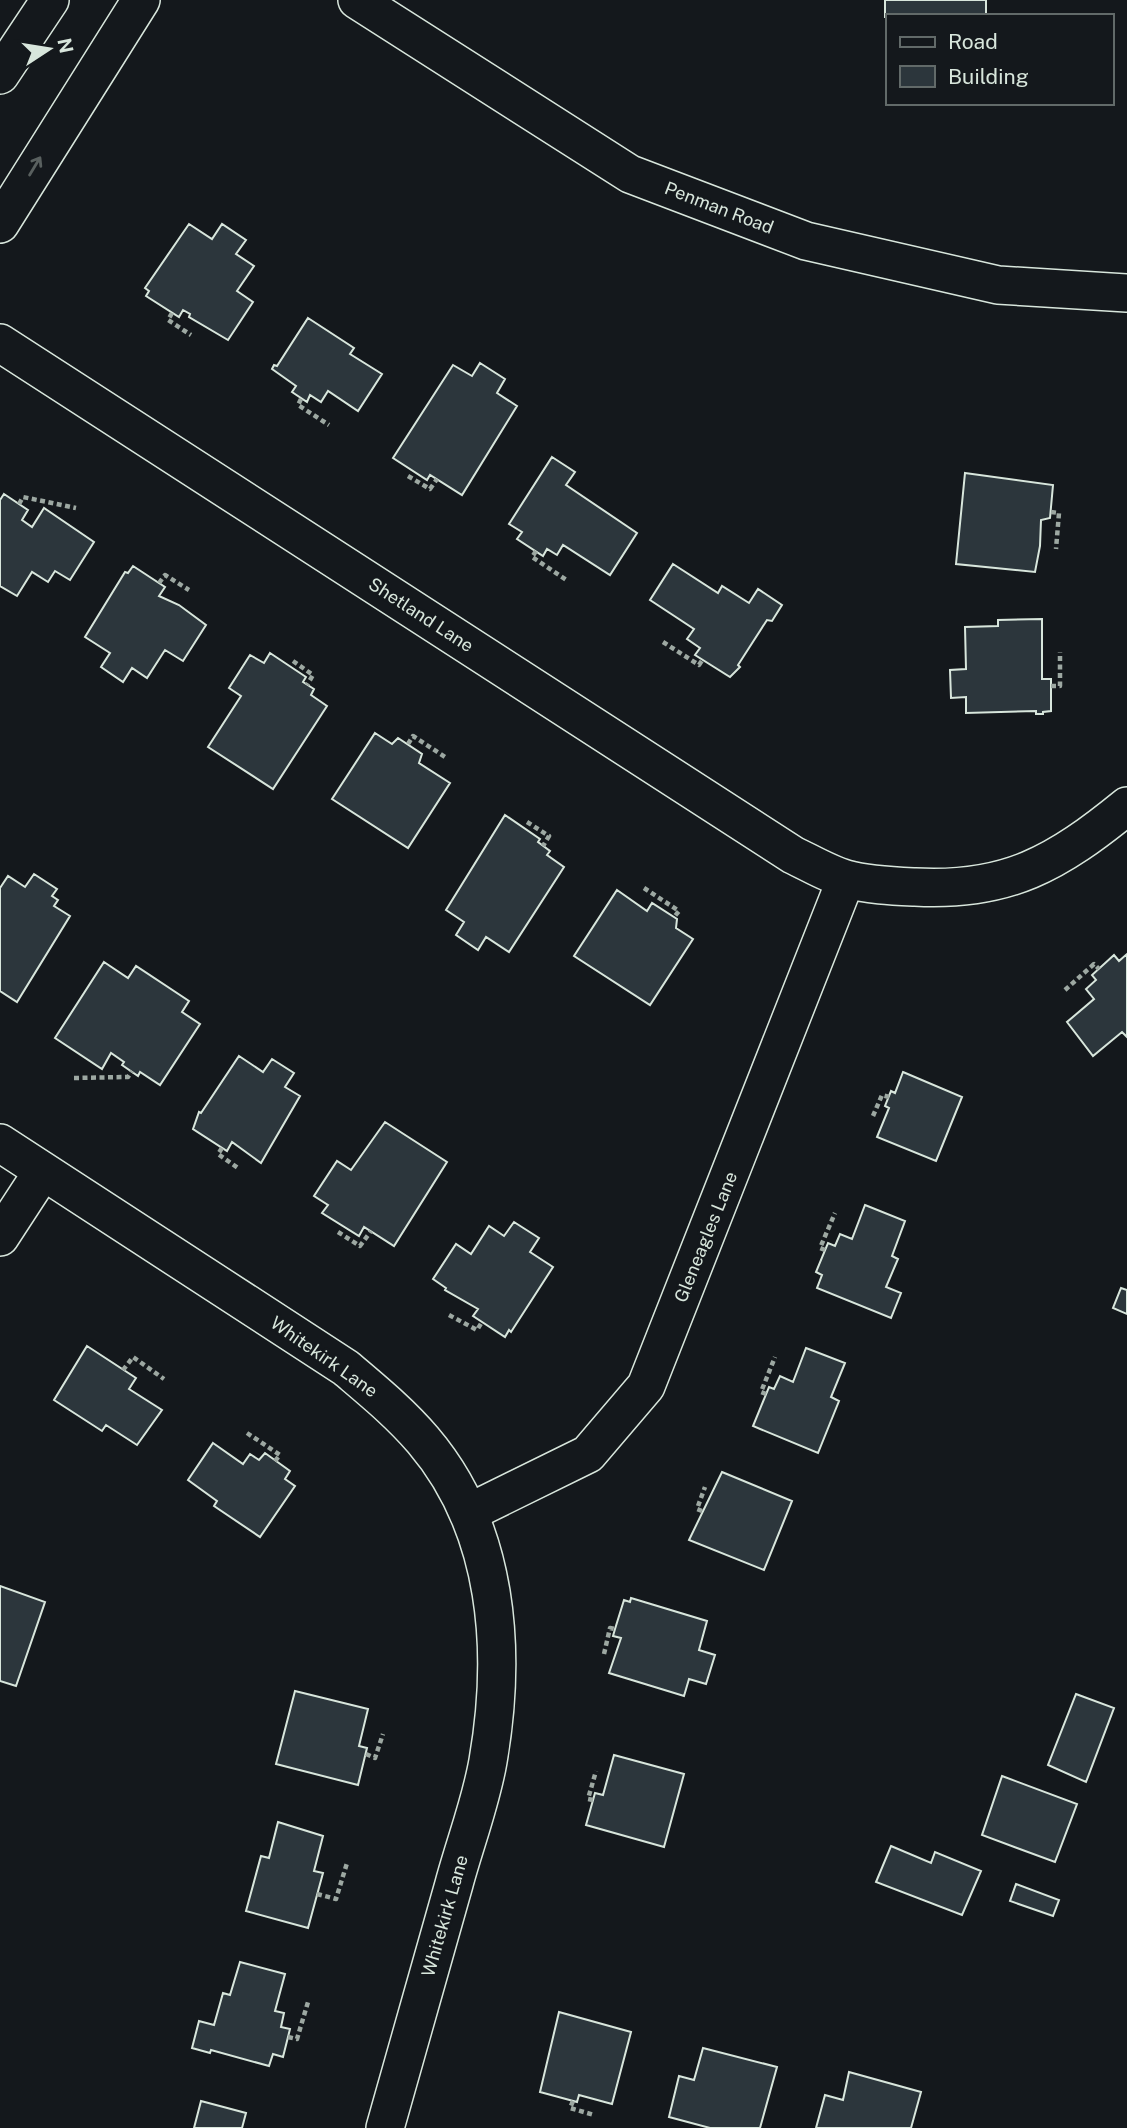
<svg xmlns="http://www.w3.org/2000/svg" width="1127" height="2128" viewBox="0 0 1127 2128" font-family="'Public Sans',sans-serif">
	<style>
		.building { fill: #2c363c; stroke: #d8e6dc; stroke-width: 2 }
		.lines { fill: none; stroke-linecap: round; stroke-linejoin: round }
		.street-casing { stroke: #d8e6dc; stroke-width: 40 }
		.path { stroke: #9da8a2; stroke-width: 4.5; stroke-dasharray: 5 3.5; stroke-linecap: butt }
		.street { stroke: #14181c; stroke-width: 37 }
		.oneway { stroke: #59605f }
		.labels { text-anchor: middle; stroke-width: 5; stroke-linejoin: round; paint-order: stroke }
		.street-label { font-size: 18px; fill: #d8e6dc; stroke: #14181c }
	</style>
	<rect width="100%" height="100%" fill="#14181c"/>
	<!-- building -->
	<path class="building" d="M 885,0 L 986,0 L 986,15 L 885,17 Z
		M 189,224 L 212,239 L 222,224 L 246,240 L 236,254 L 254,266 L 237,291 L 253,302 L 228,340 L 189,317 L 190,314 L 183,310 L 179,317 L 146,296 L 149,291 L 145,288 Z
		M 308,318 L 354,348 L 350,354 L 382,374 L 358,411 L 328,391 L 321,402 L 310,395 L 307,402 L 292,392 L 296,386 L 272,369 L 274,365 L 277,366 Z
		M 480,363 L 505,379 L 497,393 L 517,406 L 462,495 L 430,475 L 427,480 L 393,458 L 453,365 L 472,376 Z
		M 552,457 L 575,472 L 566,485 L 637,533 L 610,575 L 563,545 L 557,555 L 547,549 L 543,556 L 517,539 L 522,532 L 509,524 Z
		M 965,473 L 1053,485 L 1050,518 L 1041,520 L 1040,546 L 1035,572 L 956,564 Z
		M 4,494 L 28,510 L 22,520 L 32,527 L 44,508 L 94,542 L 70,580 L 55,571 L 48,582 L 32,572 L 17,596 L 0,586 L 0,500 Z
		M 673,564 L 718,593 L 722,586 L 749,603 L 758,589 L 782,605 L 772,621 L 767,620 L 738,665 L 740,667 L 730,677 L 695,655 L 700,648 L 687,639 L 694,629 L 650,600 Z
		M 133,566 L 165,587 L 159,596 L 179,605 L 206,625 L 183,661 L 165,650 L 147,678 L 132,668 L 123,682 L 101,667 L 110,653 L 85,637 L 125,572 L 128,573 Z
		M 1042,619 L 1042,679 L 1051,679 L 1051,711 L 1043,712 L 1043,714 L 1036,714 L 1036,711 L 966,713 L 966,697 L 951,698 L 950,670 L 966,669 L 965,627 L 998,626 L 998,620 Z
		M 270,653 L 306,677 L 303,682 L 314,689 L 311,695 L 327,706 L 273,789 L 208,747 L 241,696 L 229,688 L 250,655 L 264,663 Z
		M 375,733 L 392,744 L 398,738 L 422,754 L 419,763 L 450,783 L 408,848 L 332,799 Z
		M 505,815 L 540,839 L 538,842 L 550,851 L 547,855 L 564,867 L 509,952 L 486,937 L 478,950 L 456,935 L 464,922 L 446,910 Z
		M 34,874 L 57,889 L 52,896 L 58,900 L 54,906 L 70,916 L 17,1002 L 0,991 L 0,888 L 8,876 L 25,887 Z
		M 617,890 L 647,911 L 652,903 L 677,919 L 676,928 L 693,939 L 650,1005 L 574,956 Z
		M 1127,954 L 1127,1037 L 1122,1032 L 1093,1056 L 1067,1022 L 1094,999 L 1086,989 L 1096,980 L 1092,975 L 1114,955 L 1119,961 Z
		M 104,962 L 128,978 L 136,966 L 189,1001 L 182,1012 L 200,1024 L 160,1085 L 140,1072 L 138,1076 L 122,1065 L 124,1062 L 111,1053 L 102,1069 L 55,1038 Z
		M 239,1056 L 263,1072 L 272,1059 L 294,1073 L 285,1087 L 300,1096 L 261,1163 L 232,1142 L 227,1151 L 193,1129 L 199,1112 L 201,1113 Z
		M 903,1072 L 962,1097 L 936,1161 L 877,1137 L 889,1108 L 885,1106 L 891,1091 L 895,1093 Z
		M 385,1122 L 447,1162 L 394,1246 L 364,1227 L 359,1236 L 322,1213 L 328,1205 L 314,1196 L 337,1161 L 351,1170 Z
		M 865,1205 L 905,1221 L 892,1256 L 898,1259 L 886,1287 L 901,1293 L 891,1318 L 817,1288 L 822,1275 L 816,1272 L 828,1243 L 835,1246 L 840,1234 L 852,1239 Z
		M 514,1222 L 539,1238 L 530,1252 L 553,1267 L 511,1332 L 509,1330 L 505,1337 L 473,1316 L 478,1309 L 445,1290 L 446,1288 L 433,1279 L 456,1244 L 471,1254 L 489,1226 L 504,1236 Z
		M 1121,1288 L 1127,1290 L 1127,1314 L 1113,1308 Z
		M 87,1346 L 136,1378 L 129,1389 L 162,1410 L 137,1445 L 106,1425 L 102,1431 L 54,1400 Z
		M 806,1348 L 845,1363 L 831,1397 L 839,1401 L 818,1453 L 753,1426 L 769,1387 L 774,1389 L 780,1376 L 793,1382 Z
		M 213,1443 L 243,1464 L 250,1454 L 259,1460 L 265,1453 L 290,1471 L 285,1479 L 295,1486 L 260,1537 L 214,1506 L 217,1501 L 188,1480 Z
		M 722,1472 L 792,1501 L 764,1570 L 689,1540 Z
		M 0,1586 L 45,1602 L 16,1686 L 0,1681 Z
		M 631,1598 L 707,1621 L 699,1650 L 715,1655 L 706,1684 L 689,1679 L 684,1696 L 609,1673 L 621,1638 L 613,1636 L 615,1629 L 624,1600 L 630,1602 Z
		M 295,1691 L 368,1709 L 359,1746 L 367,1748 L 358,1785 L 276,1764 Z
		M 1076,1694 L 1114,1708 L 1086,1782 L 1048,1765 Z
		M 614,1755 L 684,1774 L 664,1847 L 586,1825 L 595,1793 L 603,1795 Z
		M 1002,1776 L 1077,1804 L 1055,1862 L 982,1835 Z
		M 278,1822 L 323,1836 L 314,1871 L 323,1873 L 308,1928 L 246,1911 L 261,1856 L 269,1858 Z
		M 891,1846 L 931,1863 L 935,1852 L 981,1871 L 962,1915 L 876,1882 Z
		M 1016,1884 L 1059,1900 L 1053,1916 L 1010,1901 Z
		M 240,1962 L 285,1974 L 275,2011 L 284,2013 L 281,2027 L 290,2029 L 283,2057 L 273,2054 L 269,2066 L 211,2050 L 210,2053 L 192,2048 L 199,2021 L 214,2025 L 223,1993 L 230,1995 Z
		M 559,2012 L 631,2032 L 612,2104 L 579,2095 L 577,2102 L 540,2092 Z
		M 703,2048 L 777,2067 L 760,2128 L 710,2128 L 669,2117 L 679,2076 L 694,2080 Z
		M 849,2072 L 921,2092 L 911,2128 L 816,2128 L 825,2095 L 843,2100 Z
		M 201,2101 L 246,2113 L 242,2128 L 194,2128 Z"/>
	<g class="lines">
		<defs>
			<path id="street" d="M 357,0 L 630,174 L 806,241 L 998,285 L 1127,293
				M 0,75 L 50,0
				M 0,224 L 141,0
				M 0,343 L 793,855 C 810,863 828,874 846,879 C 868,885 893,886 915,887 C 1008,892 1057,863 1127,806
				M 0,1143 L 346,1368 C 373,1391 400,1413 423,1440 C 499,1529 507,1651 488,1761 C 481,1802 465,1843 454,1884 C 431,1965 408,2047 385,2128
				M 0,1237 L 43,1171
				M 468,1513 L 588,1454 L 646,1386 L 846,879"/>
		</defs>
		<!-- street casing -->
		<use href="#street" class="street-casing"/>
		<!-- path -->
		<path class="path" d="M 172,313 L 168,320 L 191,335
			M 301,399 L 298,405 L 329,425
			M 408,476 L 430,489 L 437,479
			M 19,504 L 23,497 L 76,508
			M 1051,512 L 1059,513 L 1056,549
			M 536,551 L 532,557 L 568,581
			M 159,583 L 165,575 L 189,590
			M 663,642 L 699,665 L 703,659
			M 293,661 L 313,675 L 307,685
			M 1051,686 L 1060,686 L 1060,652
			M 408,744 L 413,736 L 445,757
			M 527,822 L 549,836 L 543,846
			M 644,888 L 679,911 L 674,917
			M 1065,990 L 1094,964 L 1099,969
			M 74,1078 L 128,1077 L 132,1071
			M 873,1116 L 882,1095 L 889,1097
			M 222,1148 L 218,1154 L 238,1168
			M 338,1232 L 360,1246 L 371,1231
			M 825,1250 L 820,1248 L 835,1213
			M 449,1315 L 477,1330 L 482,1322
			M 123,1370 L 133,1357 L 164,1379
			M 766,1394 L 761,1392 L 775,1357
			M 247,1433 L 280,1455 L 275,1461
			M 702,1511 L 697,1509 L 705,1487
			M 604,1654 L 610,1628 L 615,1629
			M 366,1754 L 375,1758 L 383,1734
			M 593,1800 L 588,1799 L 596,1771
			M 317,1894 L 336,1899 L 347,1863
			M 288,2037 L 297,2039 L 308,2002
			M 573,2101 L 570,2108 L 594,2115"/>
		<!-- street -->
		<use href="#street" class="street"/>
	</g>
	<!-- one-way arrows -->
	<defs><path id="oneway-shaft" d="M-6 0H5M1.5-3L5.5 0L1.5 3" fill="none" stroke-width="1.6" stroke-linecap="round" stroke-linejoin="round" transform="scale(1.75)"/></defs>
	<use class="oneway" href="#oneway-shaft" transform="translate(35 166) rotate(-59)"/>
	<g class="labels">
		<!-- street labels -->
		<g class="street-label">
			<text transform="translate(719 208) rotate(21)" y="6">Penman Road</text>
			<text transform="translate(421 615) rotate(33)" y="6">Shetland Lane</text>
			<text transform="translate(706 1237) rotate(-68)" y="6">Gleneagles Lane</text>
			<text transform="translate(324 1357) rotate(35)" y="6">Whitekirk Lane</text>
			<text transform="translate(445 1916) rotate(-74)" y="6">Whitekirk Lane</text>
		</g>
	</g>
	<!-- legend -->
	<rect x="886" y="14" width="228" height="91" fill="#14181c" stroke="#626a69" stroke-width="2"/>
	<rect x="900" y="37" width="35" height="10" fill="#14181c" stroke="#626a69" stroke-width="2"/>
	<text x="948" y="49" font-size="21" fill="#d8e6dc">Road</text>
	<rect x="900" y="66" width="35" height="21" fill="#2c363c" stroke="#626a69" stroke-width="2"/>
	<text x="948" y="84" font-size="21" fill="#d8e6dc">Building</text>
	<!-- north arrow -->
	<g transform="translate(49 49) rotate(78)" stroke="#14181c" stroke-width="5" paint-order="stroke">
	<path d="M0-5L12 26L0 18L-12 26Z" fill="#d8e6dc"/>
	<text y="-10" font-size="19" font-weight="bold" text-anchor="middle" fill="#d8e6dc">N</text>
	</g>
</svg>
